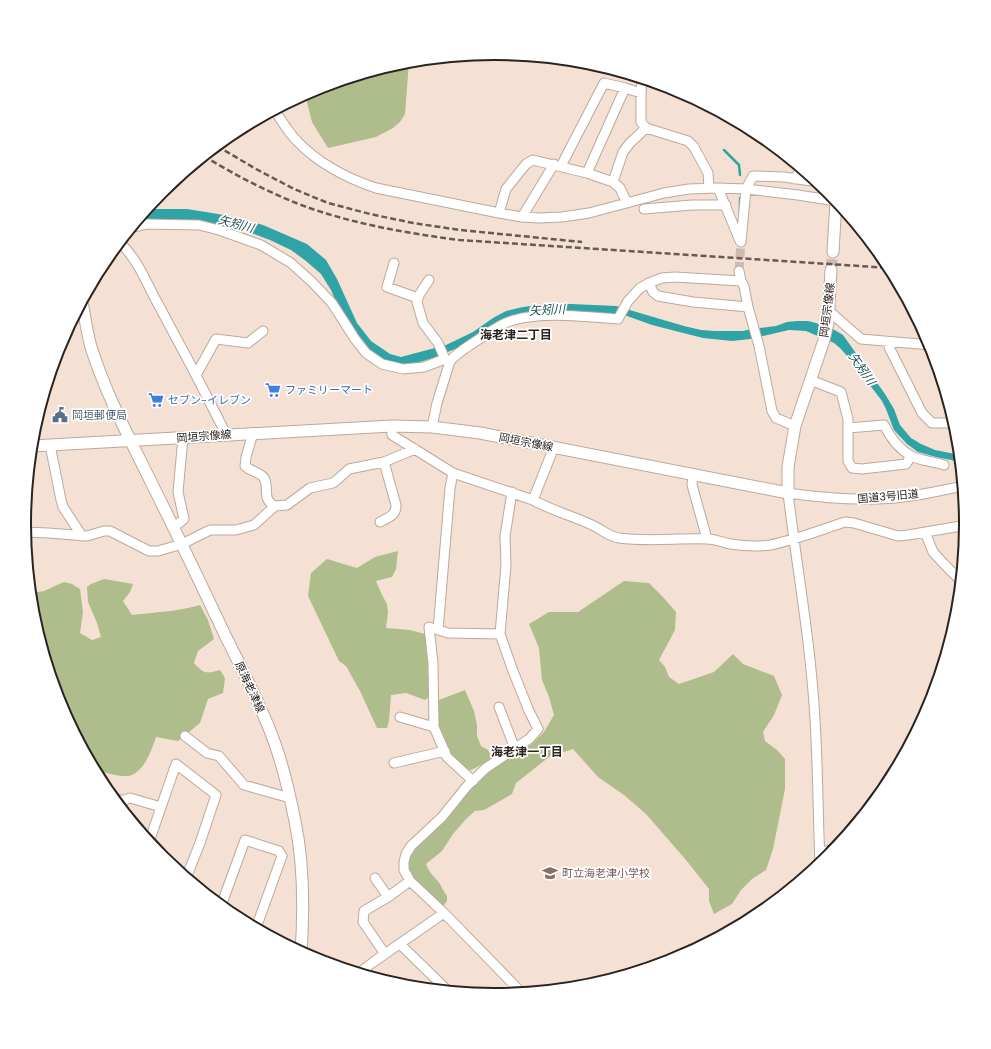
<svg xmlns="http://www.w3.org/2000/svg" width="991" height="1049" viewBox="0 0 991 1049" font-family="Poppins,'Noto Sans JP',sans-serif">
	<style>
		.green { fill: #afbc8c }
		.water { fill: #2fa3a6 }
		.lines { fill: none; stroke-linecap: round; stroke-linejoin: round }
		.stream { stroke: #2fa3a6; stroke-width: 2.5 }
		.minor-tunnel { stroke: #ccbbaf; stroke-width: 9; stroke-dasharray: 9 4.5; stroke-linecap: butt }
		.major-tunnel { stroke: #ccbbaf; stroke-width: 11; stroke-dasharray: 11 5.5; stroke-linecap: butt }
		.minor-casing { stroke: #bba99b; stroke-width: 11 }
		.major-casing { stroke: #bba99b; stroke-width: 13 }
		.minor { stroke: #fff; stroke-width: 9 }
		.major { stroke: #fff; stroke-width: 11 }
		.rail { stroke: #665b54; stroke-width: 2.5; stroke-dasharray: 6 3; stroke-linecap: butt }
		.labels { text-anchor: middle; stroke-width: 3.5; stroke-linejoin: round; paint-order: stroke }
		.street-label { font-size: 11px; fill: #2a231e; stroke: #fff }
		.shop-label { font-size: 11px; fill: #366cbe; stroke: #fff; text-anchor: start }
		.service-label { font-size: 11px; fill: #4e5e75; stroke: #fff; text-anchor: start }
		.education-label { font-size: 11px; fill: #785e54; stroke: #fff; text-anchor: start }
		.water-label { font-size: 12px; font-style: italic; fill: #215153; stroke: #fff }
		.neighbourhood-label { font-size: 12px; font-weight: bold; fill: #2a231e; stroke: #fff }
		.rim { fill: none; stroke: #2a231e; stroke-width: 2 }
	</style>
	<rect width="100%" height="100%" fill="#f4e1d3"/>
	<!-- green -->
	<path class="green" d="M 404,62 L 409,62 L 405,114 L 400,122 L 393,128 L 376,137 L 328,148 L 312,122 L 305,94 L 315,89 Z
		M 398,551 L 396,569 L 392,577 L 376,581 L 382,595 L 387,604 L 388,613 L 386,628 L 410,630 L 425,634 L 431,664 L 427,672 L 432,679 L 432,695 L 425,700 L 406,693 L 391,695 L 389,721 L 387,728 L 377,728 L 360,691 L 346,666 L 339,661 L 308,596 L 311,573 L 327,559 L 357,568 L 375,557 Z
		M 104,579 L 133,584 L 130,592 L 123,601 L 132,615 C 156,612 176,612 200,605 L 208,620 L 214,639 L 198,651 L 194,663 C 204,674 206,674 220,670 L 225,678 L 223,693 L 208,699 L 200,723 L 178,741 L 156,737 C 152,750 143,774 128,776 C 120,777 103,772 95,770 L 60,705 L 33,616 L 31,593 L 44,591 L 64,582 L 72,584 L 80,589 L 83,612 L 80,633 L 92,640 L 101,637 L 97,623 L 88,602 L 87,587 L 91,584 Z
		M 624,581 L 649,583 L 663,597 L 676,612 L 675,630 L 659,660 L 665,667 L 669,677 L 679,684 L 714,672 L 733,654 L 743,664 L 774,676 L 782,695 L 774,715 L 763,732 L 765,741 L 777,750 L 785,759 L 785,789 L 773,849 L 766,870 L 752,879 L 741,890 L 732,904 L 714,914 L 709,901 L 709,889 L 686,860 L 646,814 L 624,795 L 598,777 L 573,749 L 549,757 L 516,783 L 512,794 L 484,810 L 475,811 L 466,819 L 453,834 L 442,851 L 426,864 C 429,873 435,877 440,884 C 442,888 444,892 447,896 L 447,901 L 443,906 L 422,888 L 411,875 L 408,864 L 411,852 L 443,821 L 473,786 L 492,768 L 532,744 L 544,732 L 554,715 L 549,697 L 542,680 L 539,648 L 529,624 L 549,612 L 578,612 Z
		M 465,690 L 474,711 L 477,725 L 477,736 L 481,746 L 488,750 L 492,758 L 481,765 L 471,770 L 464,769 L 449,755 L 442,740 L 436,720 L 439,700 Z"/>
	<!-- water -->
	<path class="water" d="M 147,209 L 187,209 L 230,216 L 263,225 L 307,244 L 326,260 L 337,279 L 357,323 L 371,341 L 390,354 L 401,357 L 446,345 L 473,332 L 493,318 L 506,311 L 523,307 L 547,304 L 571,304 L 616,306 L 684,326 L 701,330 L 715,331 L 743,331 L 752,329 L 776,326 L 787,322 L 797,321 L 808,321 L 816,323 L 831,328 L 843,335 L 885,394 L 894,409 L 900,425 L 911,438 L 921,444 L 935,450 L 960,455 L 961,462 L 936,457 L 918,452 L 907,444 L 894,430 L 886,409 L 882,401 L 849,358 L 840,348 L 834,343 L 806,331 L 789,330 L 750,339 L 732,341 L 703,338 L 652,325 L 627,316 L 611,314 L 576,311 L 529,312 L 519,315 L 460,347 L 433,358 L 413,364 L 399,365 L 384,361 L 368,350 L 354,333 L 340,311 L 331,290 L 321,274 L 306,261 L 291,250 L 270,240 L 249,232 L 204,221 L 137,222 Z"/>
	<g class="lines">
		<!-- stream -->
		<path class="stream" d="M 724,150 L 739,165 L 740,175
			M 740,211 L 740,198"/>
		<!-- minor-tunnel -->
		<path class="minor-tunnel" d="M 739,271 L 741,242"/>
		<!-- major-tunnel -->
		<path class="major-tunnel" d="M 831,270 L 833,252"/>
		<defs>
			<path id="minor" d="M 642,79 L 641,93 L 641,122 L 646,128 L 688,141 L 694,147 L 708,173 L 709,188
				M 275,111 C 282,121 288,132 297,141 C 319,164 346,178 376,188 L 499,213 L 522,217 L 539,218 L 562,217 L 589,213 L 664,193 L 689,189 L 718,188 L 746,189 L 798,195 L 836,201
				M 561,166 L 604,83 L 625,88 L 641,93
				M 587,173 L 625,88
				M 795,179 L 801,168
				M 613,182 L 623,152 L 630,143 L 646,128
				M 718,188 L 740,241
				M 644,209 L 692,205 L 726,205
				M 499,213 L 506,189 L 526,164 L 533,160 L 587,173 L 613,182 L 620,188 L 627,203
				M 522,217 L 554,164
				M 133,227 L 147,224 L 199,225 L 219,230 L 261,245 L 291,263 L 312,282 L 332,303 L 355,339 L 366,353 L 382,364 L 403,369 L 424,367 L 445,359
				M 741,242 L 746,189 L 753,176 L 784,177 L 818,182
				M 120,243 C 137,258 146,282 157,302 C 181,346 204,390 226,434
				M 394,263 L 387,287 L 418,298
				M 739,271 L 741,281 L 744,286 L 748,307 L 759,346 L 772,411 L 776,418 L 795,426
				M 429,280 L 419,295 L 417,302 L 423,323 L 438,343 L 445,359 L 449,361
				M 649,283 L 653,292 L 658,296 L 693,302 L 748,307
				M 829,311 L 861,339 L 931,345
				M 889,342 L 889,347 L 922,413 L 932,423 L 955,423
				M 196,375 L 216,339 L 248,343 L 263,331
				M 810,380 L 841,392 L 848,419 L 848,461 L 852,468 L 862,469 L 906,464 L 911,456
				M 392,426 L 392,435 L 453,473 L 533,500 C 552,511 574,516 594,526 C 602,530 610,537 619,538 C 648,542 677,538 707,539 C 715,539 722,542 730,544 C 743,546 757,547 770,545 C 795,540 820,530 845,522 L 854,523 L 898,536 L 908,535 L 967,525
				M 432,427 L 437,403 L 450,361 C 458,352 469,346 479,339 C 490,332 501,323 514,320 C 544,311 586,317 618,319 L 628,301 L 640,288 L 649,283 L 662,278 L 675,277 L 741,281
				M 848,428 L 884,425 C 890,437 899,449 911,456 C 918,460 935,462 944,465
				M 253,433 L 246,457 L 245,466 C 250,471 260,472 264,478 C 270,489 261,499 275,506
				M 50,445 L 61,500 L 63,507 L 82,536
				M 693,475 L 692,485 L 707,539
				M 960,486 L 964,497
				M 512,492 L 505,536 L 506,565 L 500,634 L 513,671 L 529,711 L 538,729 L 529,739 L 486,768 L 467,786 L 442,817 L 411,846 L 406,854 L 404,862 L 404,870 L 410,881 L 444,913 L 522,993
				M 533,500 L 554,447
				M 380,522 C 389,517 396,516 396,505 L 384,462
				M 174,527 L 184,519 L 178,492 L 183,437
				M 25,532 L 48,533 L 87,536 L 104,531 L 110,531 L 149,551 L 158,551 L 182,544 L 210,530 L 236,530 L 254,525 L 275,506 L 287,505 L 310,488 L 333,483 L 338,479 L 349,469 L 384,462 L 415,449
				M 925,532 L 933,552 L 945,565 L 961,581
				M 438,630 L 450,488 L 453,473
				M 499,707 L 515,749
				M 400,717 L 434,727 L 447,757 L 473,781
				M 434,727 L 433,663 L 429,627 L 448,633 L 500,634
				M 185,736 L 207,753 L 219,756 L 244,785 L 290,798
				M 394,763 L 445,751
				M 114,800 L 125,800 L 130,798 L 161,807
				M 149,842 L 176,764 L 216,795 L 200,843 L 186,878
				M 820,852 L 832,850 L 838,847
				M 820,865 C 818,817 818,768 815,720 C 811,644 797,569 788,493 C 817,497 845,500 874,499 C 904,499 934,492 963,486
				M 375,878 L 388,897
				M 221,906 L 245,840 L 279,851 L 282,856 L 256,928
				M 400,944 L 448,991
				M 385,954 L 363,922 L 364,911 L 388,897 L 410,881
				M 359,973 L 372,963 L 444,913
				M 431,990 L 439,982"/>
			<path id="major" d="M 833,252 L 836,201 L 837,201
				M 82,302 C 85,317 87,333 91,347 C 106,395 130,439 152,484 C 177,534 201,584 225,635 C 241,667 258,700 271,733 C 282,761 289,791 295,821 C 304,864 304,909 301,953
				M 32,446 L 392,426 L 432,427 L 480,433 L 788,493 L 788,467 L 795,426 L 824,340 L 828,323 L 831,270"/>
		</defs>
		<!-- minor casing -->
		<use href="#minor" class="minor-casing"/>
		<!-- major casing -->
		<use href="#major" class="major-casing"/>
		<!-- minor -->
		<use href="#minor" class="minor"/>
		<!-- major -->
		<use href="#major" class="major"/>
		<!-- rail -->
		<path class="rail" d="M 217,146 L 256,169 L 294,189 L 328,203 L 370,214 L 413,223 L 460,230 L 582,242
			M 204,156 C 241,179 287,202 328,214 C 371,227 414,234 459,240 L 890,268"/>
	</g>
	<!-- icons -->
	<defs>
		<symbol id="supermarket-bare" viewBox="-9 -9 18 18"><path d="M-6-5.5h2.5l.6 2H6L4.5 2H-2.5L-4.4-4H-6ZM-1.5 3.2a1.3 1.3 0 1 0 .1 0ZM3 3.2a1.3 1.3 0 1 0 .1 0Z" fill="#3f7fe0" stroke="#fff" stroke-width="2.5" paint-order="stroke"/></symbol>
		<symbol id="civic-bare" viewBox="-9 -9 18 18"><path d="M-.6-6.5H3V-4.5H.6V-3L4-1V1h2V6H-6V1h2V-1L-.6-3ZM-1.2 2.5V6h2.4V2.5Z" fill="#5c6f8a" stroke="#fff" stroke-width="2.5" paint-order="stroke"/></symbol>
		<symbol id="school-bare" viewBox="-9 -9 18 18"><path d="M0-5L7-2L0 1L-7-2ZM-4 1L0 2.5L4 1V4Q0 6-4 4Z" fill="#8d6e63" stroke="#fff" stroke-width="2.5" paint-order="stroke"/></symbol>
	</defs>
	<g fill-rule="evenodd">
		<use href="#supermarket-bare" x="262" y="379" width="22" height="22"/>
		<use href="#supermarket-bare" x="145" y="389" width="22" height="22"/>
		<use href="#civic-bare" x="49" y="404" width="22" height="22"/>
		<use href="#school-bare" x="539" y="862" width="22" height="22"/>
	</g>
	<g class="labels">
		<!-- street labels -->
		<g class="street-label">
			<text transform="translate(827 310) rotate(-83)" y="4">岡垣宗像線</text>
			<text transform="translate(204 436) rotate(-4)" y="4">岡垣宗像線</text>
			<text transform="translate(526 442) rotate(11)" y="4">岡垣宗像線</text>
			<text transform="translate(888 496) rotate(-5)" y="4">国道3号旧道</text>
			<text transform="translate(250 687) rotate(65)" y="4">原海老津線</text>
		</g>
		<!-- shop labels -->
		<g class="shop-label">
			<text x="285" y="394">ファミリーマート</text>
			<text x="168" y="404">セブン-イレブン</text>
		</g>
		<!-- service labels -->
		<g class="service-label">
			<text x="72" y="419">岡垣郵便局</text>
		</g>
		<!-- education labels -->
		<g class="education-label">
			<text x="562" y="877">町立海老津小学校</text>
		</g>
		<!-- water labels -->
		<g class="water-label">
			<text transform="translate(236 224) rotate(15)" y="4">矢矧川</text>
			<text transform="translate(547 310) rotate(-3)" y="4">矢矧川</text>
			<text transform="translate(862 369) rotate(55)" y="4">矢矧川</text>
		</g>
		<!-- neighbourhood labels -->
		<g class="neighbourhood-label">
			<text x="516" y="339">海老津二丁目</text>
			<text x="527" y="756">海老津一丁目</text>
		</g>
	</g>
	<!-- crop -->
	<path d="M0 0H991V1049H0ZM31 524a464 464 0 1 1 928 0a464 464 0 1 1-928 0Z" fill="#fff" fill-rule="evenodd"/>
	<path class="rim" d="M31 524a464 464 0 1 1 928 0a464 464 0 1 1-928 0Z"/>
</svg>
